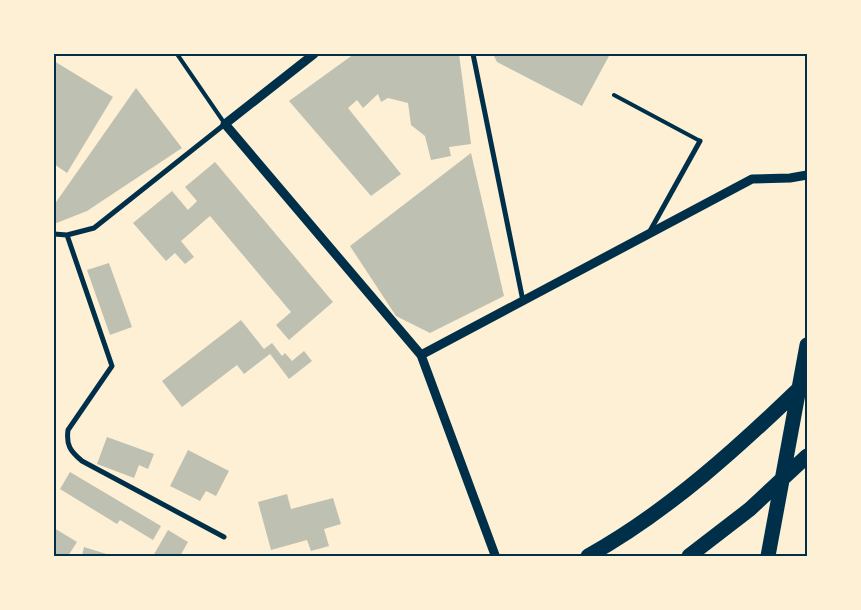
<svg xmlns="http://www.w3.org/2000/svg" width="861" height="610" viewBox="0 0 861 610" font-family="Jost,sans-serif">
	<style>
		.building { fill: #bec0b2 }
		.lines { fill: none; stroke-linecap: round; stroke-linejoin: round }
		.service { stroke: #003049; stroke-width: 4 }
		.minor { stroke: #003049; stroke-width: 5 }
		.tertiary { stroke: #003049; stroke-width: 9 }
		.motorway { stroke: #003049; stroke-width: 15 }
		.neatline { fill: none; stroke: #003049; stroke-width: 2 }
	</style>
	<rect width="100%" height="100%" fill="#fdf0d5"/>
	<!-- building -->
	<path class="building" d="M 354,54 L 459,54 L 471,144 L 449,147 L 451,156 L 431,160 L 425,136 L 411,125 L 408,103 L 388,98 L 381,102 L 378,94 L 363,108 L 357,100 L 348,108 L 401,174 L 371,196 L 289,101 Z
		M 493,54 L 610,54 L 582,106 L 497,62 Z
		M 54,61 L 113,97 L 67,173 L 54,164 Z
		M 136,88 L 182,148 L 87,211 L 54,224 L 54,205 Z
		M 471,153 L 504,296 L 430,333 L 396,316 L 350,246 Z
		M 215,162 L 333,302 L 289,340 L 276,325 L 291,312 L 210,216 L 181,241 L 194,257 L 185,264 L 175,253 L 166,261 L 133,223 L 172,191 L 188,210 L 197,201 L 185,187 Z
		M 109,263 L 132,327 L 110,335 L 87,270 Z
		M 241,320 L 264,349 L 272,343 L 282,356 L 285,353 L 292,361 L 304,351 L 312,361 L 289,379 L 270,354 L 244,374 L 237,365 L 182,407 L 162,381 Z
		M 107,437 L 154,454 L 148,469 L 139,465 L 134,478 L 97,464 Z
		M 188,450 L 229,471 L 216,496 L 206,491 L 200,501 L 170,486 Z
		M 70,472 L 161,526 L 153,540 L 120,520 L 117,524 L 60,489 Z
		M 287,494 L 291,509 L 333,498 L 341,524 L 324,529 L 329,546 L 311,551 L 307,540 L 271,550 L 258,502 Z
		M 54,528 L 77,542 L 68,556 L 54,556 Z
		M 168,530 L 188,542 L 180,556 L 153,556 Z
		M 84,547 L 113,556 L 82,556 Z"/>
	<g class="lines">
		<!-- service -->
		<path class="service" d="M 177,54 L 225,124
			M 614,95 L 700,141"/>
		<!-- minor -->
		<path class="minor" d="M 473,54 L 523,301
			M 650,231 L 700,141
			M 54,234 L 67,235 L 94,228 L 225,124
			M 67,235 L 112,366 L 68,430 C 66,445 70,451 82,461 L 224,537"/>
		<!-- tertiary -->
		<path class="tertiary" d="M 314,54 L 225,124 L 421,355 L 495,555
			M 421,355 L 752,179 L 790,178 L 807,175"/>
		<!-- motorway -->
		<path class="motorway" d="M 588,556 C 669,511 741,445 807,381
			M 689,556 L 750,509 L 807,456
			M 768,556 L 807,345"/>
	</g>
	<!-- border -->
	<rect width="861" height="610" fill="none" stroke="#fdf0d5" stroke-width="110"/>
	<rect x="55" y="55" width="751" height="500" class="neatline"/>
</svg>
